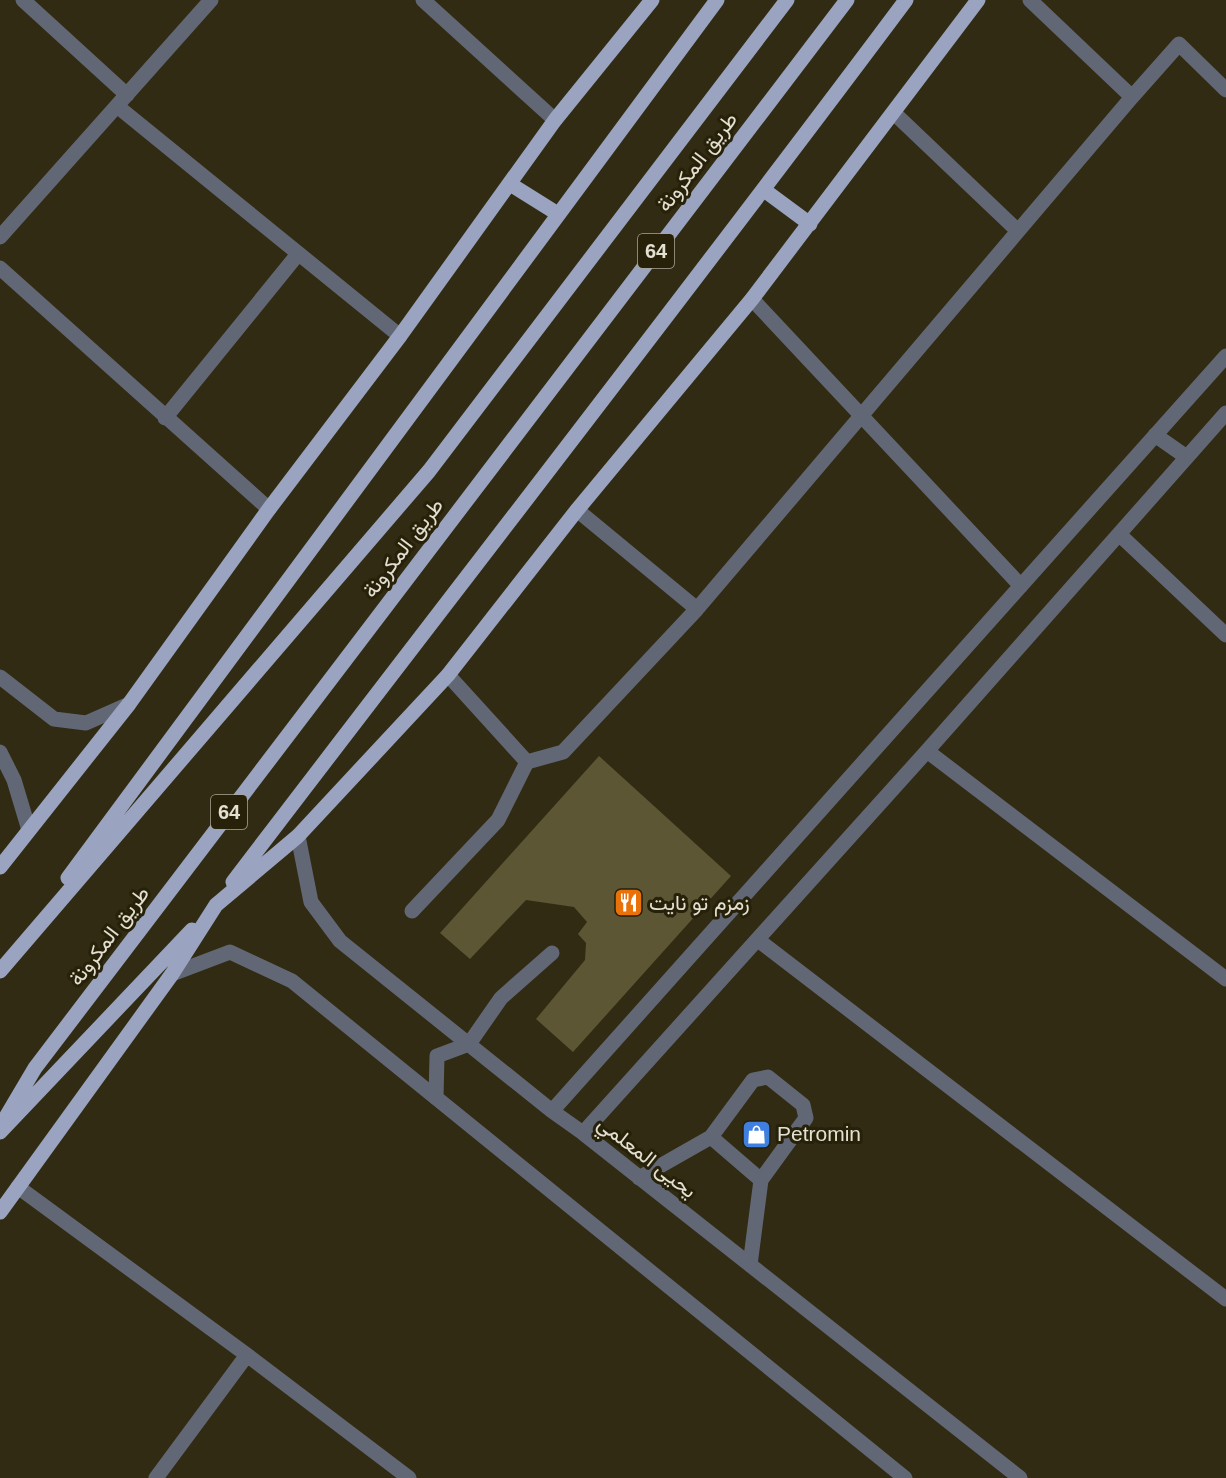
<svg xmlns="http://www.w3.org/2000/svg" width="1226" height="1478" viewBox="0 0 1226 1478" font-family="Arial,Vazirmatn,sans-serif">
	<style>
		.building { fill: #5d5635 }
		.lines { fill: none; stroke-linecap: round; stroke-linejoin: round }
		.minor { stroke: #626775; stroke-width: 15 }
		.major { stroke: #9aa3bf; stroke-width: 15 }
		.labels { text-anchor: middle; stroke-width: 6; stroke-linejoin: round; paint-order: stroke }
		.shield { fill: #262108; stroke: #aaa795; stroke-width: 1.5 }
		.shield-label { font-size: 20px; font-weight: bold; fill: #e3e0d1 }
		.street-label { font-size: 21px; fill: #e3e0d1; stroke: #262108 }
		.poi-label { font-size: 21px; fill: #e3e0d1; stroke: #262108; text-anchor: start }
	</style>
	<rect width="100%" height="100%" fill="#302b12"/>
	<!-- building -->
	<path class="building" d="M 599,756 L 731,876 L 573,1052 L 536,1019 L 585,960 L 586,943 L 578,934 L 587,922 L 574,907 L 526,900 L 470,959 L 440,933 Z"/>
	<g class="lines">
		<!-- minor -->
		<path class="minor" d="M 23,0 L 127,95
			M 423,0 L 555,120
			M 1030,0 L 1132,97 L 1179,44 L 1226,90
			M 117,106 L 400,336
			M 894,113 L 1018,231
			M 0,237 L 211,0
			M 0,268 L 269,509
			M 752,299 L 1021,586
			M 165,418 L 298,254
			M 1155,435 L 1185,456
			M 577,510 L 697,609
			M 1120,535 L 1226,635
			M 448,675 L 527,762 L 563,752 L 697,609 L 1132,97
			M 0,677 L 54,719 L 86,723 L 129,704
			M 927,751 L 1226,979
			M 0,752 L 14,780 L 29,830
			M 298,836 L 311,902 L 340,941 L 552,1111 L 583,1133 L 1020,1478
			M 412,911 L 498,820 L 527,762
			M 758,940 L 1226,1299
			M 172,974 L 230,952 L 292,981 L 905,1478
			M 436,1098 L 437,1056 L 469,1044 L 501,998 L 552,953
			M 552,1111 L 1226,356
			M 583,1133 L 927,751 L 1226,413
			M 711,1137 L 761,1180
			M 639,1178 L 711,1137 L 753,1080 L 768,1077 L 803,1105 L 806,1118 L 761,1180 L 750,1265
			M 18,1187 L 247,1355 L 409,1478
			M 156,1478 L 247,1355"/>
		<!-- major -->
		<path class="major" d="M 510,184 L 558,214
			M 764,190 L 810,224
			M 0,867 L 129,704 L 269,509 L 400,336 L 555,120 L 652,0
			M 68,878 L 717,0
			M 233,882 C 457,588 685,296 906,0
			M 0,971 L 429,471 L 787,0
			M 6,1117 L 35,1068 L 847,0
			M 0,1132 L 192,930
			M 0,1212 L 172,974 L 216,905 L 298,836 L 448,675 L 577,510 L 752,299 L 978,0"/>
	</g>
	<!-- icons -->
	<defs>
		<symbol id="restaurant-square" viewBox="-11 -11 22 22"><rect x="-9" y="-9" width="18" height="18" rx="4" fill="#e8710a" stroke="#262108"/><path d="M-5-6h1v4h1v-4h1v4h1v-4h1v5L-1.5 .5V6h-2V.5L-5-1ZM5-6V6H3V1.5H1.5Q1.5-4 5-6Z" fill="#fff"/></symbol>
		<symbol id="shop-square" viewBox="-11 -11 22 22"><rect x="-9" y="-9" width="18" height="18" rx="4" fill="#3f7fe0" stroke="#262108"/><path d="M-5-2.5h2.3a2.7 3.5 0 0 1 5.4 0H5L5.5 6h-11ZM-1.5-2.5h3a1.5 2.3 0 0 0-3 0Z" fill="#fff"/></symbol>
	</defs>
	<g fill-rule="evenodd">
		<use href="#restaurant-square" x="612" y="886" width="33" height="33"/>
		<use href="#shop-square" x="740" y="1118" width="33" height="33"/>
	</g>
	<g class="labels">
		<!-- shield labels -->
		<g class="shield">
			<rect x="638" y="234" width="36" height="34" rx="4.5"/>
			<rect x="211" y="795" width="36" height="34" rx="4.5"/>
		</g>
		<g class="shield-label">
			<text x="656" y="258">64</text>
			<text x="229" y="819">64</text>
		</g>
		<!-- street labels -->
		<g class="street-label">
			<text transform="translate(697 162) rotate(-53)" y="7">طريق المكرونة</text>
			<text transform="translate(403 548) rotate(-53)" y="7">طريق المكرونة</text>
			<text transform="translate(109 936) rotate(-53)" y="7">طريق المكرونة</text>
			<text transform="translate(647 1157) rotate(38)" y="7">يحيى المعلمي</text>
		</g>
		<!-- poi labels -->
		<g class="poi-label">
			<text x="649" y="910">زمزم تو نايت</text>
			<text x="777" y="1141">Petromin</text>
		</g>
	</g>
</svg>
